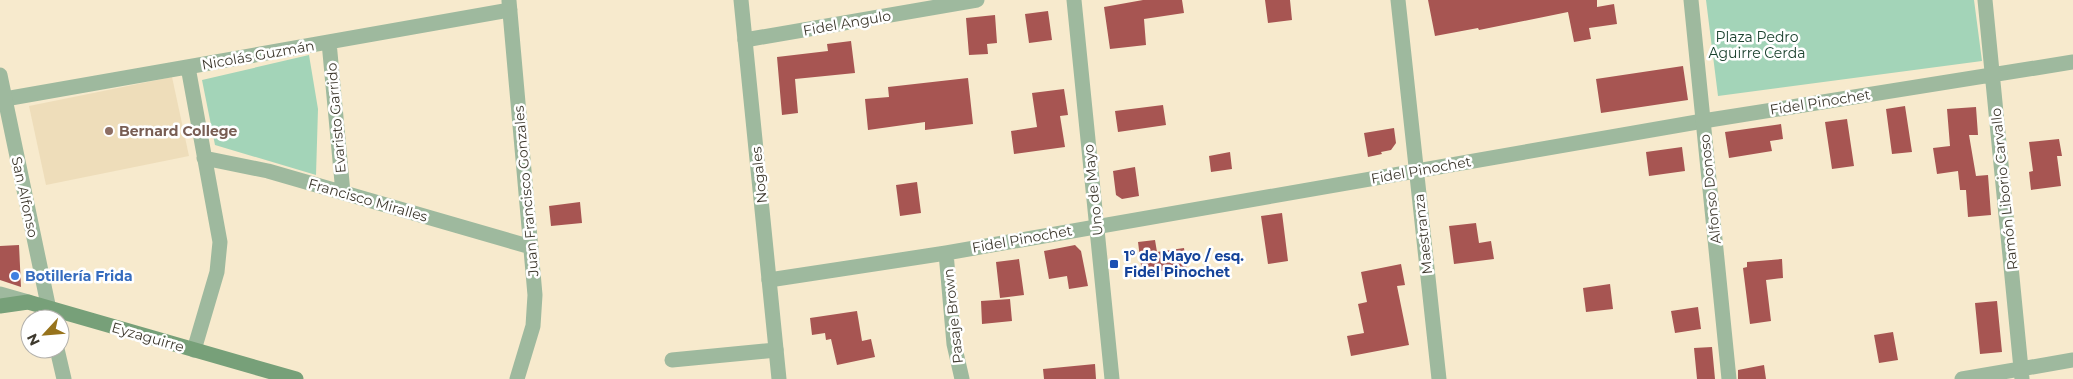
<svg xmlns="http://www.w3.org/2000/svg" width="2073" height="379" viewBox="0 0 2073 379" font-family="Montserrat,sans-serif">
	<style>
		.built { fill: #eeddba }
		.green { fill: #a3d4b8 }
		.building { fill: #a75552 }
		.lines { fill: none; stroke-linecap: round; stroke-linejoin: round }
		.minor { stroke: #9eb99e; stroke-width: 15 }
		.tertiary { stroke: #9eb99e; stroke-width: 15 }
		.secondary { stroke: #77a079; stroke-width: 15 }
		.education-dot { fill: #8d6e63; stroke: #fff; stroke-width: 2 }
		.transit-dot { fill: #1a4fb4; stroke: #fff; stroke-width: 2 }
		.shop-dot { fill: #3f7fe0; stroke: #fff; stroke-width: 2 }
		.labels { text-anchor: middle; stroke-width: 5; stroke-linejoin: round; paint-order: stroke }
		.street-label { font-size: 14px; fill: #3e392e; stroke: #fff }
		.park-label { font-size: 14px; fill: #1c422f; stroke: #fff }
		.education-label { font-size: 14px; font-weight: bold; fill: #785e54; stroke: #fff; text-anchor: start }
		.transit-label { font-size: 14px; font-weight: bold; fill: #164399; stroke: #fff; text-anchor: start }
		.shop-label { font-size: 14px; font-weight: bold; fill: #366cbe; stroke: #fff; text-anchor: start }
	</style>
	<rect width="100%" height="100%" fill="#f7eacd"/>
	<!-- built -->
	<path class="built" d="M 172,77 L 189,156 L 46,185 L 29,106 Z"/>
	<!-- green -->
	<path class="green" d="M 1706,0 L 1974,0 L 1982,61 L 1718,96 Z
		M 309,55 L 318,109 L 316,175 L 215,145 L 202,80 Z"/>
	<!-- building -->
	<path class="building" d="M 1143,0 L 1182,0 L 1184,13 L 1144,19 L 1146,45 L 1110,49 L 1104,7 Z
		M 1265,0 L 1290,0 L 1292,20 L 1268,23 Z
		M 1428,0 L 1597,0 L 1597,7 L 1614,4 L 1617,24 L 1589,28 L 1591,39 L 1574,42 L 1568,12 L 1479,30 L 1478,28 L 1435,36 Z
		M 1048,11 L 1052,40 L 1029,43 L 1025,14 Z
		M 995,15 L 997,43 L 987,44 L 988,54 L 969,55 L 966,18 Z
		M 851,41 L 855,73 L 795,79 L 798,113 L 782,115 L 777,57 L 828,51 L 827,44 Z
		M 1683,66 L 1688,100 L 1601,113 L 1596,79 Z
		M 968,78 L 973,124 L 925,130 L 925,122 L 868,130 L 865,99 L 889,97 L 888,87 Z
		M 1064,89 L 1068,115 L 1060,116 L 1065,147 L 1014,154 L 1011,131 L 1037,127 L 1032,93 Z
		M 1163,105 L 1166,125 L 1118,132 L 1115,111 Z
		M 1905,106 L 1912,152 L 1892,154 L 1886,109 Z
		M 1976,107 L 1978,135 L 1969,135 L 1976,176 L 1988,175 L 1991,215 L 1968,217 L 1966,190 L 1960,190 L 1958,171 L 1937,174 L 1933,148 L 1950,146 L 1947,109 Z
		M 1847,119 L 1854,166 L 1832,169 L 1825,122 Z
		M 1781,124 L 1783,139 L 1770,141 L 1772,151 L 1729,158 L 1725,132 Z
		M 1394,128 L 1396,143 L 1391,150 L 1381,152 L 1382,154 L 1368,157 L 1364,133 Z
		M 2059,139 L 2062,156 L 2057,156 L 2061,186 L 2031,190 L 2029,172 L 2033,171 L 2029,142 Z
		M 1682,147 L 1685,171 L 1649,176 L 1646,152 Z
		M 1230,152 L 1232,169 L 1211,172 L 1209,156 Z
		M 1135,167 L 1139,196 L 1122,199 L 1116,195 L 1113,171 Z
		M 917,182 L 921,213 L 900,216 L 896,185 Z
		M 580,202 L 582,223 L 551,226 L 549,206 Z
		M 1282,213 L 1288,261 L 1268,264 L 1261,216 Z
		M 1476,223 L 1479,243 L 1491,241 L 1494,259 L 1454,264 L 1449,226 Z
		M 1155,240 L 1157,252 L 1184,248 L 1187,271 L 1169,273 L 1169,270 L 1142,273 L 1138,242 Z
		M 19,245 L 21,287 L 0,280 L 0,246 Z
		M 1075,245 L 1081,251 L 1088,286 L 1069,289 L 1067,276 L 1049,279 L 1044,251 Z
		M 1019,259 L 1024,295 L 1000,298 L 996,262 Z
		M 1782,259 L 1783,278 L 1766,280 L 1771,321 L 1750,324 L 1743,268 L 1747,267 L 1747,262 Z
		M 1401,264 L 1405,285 L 1397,286 L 1409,345 L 1351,356 L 1347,336 L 1364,333 L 1358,304 L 1367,302 L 1361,272 Z
		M 1610,284 L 1613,309 L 1586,312 L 1583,288 Z
		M 1010,299 L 1012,321 L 982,324 L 981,301 Z
		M 1997,301 L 2002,352 L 1980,354 L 1975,303 Z
		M 1698,307 L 1701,329 L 1675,333 L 1671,311 Z
		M 857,311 L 862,341 L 871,339 L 875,357 L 837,365 L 831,339 L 826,340 L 825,333 L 812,335 L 810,318 Z
		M 1893,332 L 1898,360 L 1879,363 L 1874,335 Z
		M 1712,347 L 1715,379 L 1697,379 L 1694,348 Z
		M 1095,364 L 1096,379 L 1044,379 L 1043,369 Z
		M 1764,365 L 1766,379 L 1738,379 L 1738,370 Z"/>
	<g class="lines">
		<!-- minor -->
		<path class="minor" d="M 1398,0 L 1439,379
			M 1985,0 L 2022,379
			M 509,1 L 535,295 L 533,326 L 517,379
			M 745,40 L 977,0
			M 329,42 L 343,193
			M 188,67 L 220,242 L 217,272 L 194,350
			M 5,99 L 510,10
			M 204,158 L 268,171 L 531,247
			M 946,253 L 954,344 L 962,379
			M 769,280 L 946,253 L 1703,121 L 2073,62
			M 672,360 L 776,350
			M 1962,379 L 2073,360"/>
		<!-- tertiary -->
		<path class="tertiary" d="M 741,0 L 779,379
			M 1074,0 L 1112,379
			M 1691,0 L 1729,379
			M 0,75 L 51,319
			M 0,294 L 28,302
			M 57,349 L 64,379"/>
		<!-- secondary -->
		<path class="secondary" d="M 0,306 L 28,302 L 296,379"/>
	</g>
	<!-- markers -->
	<circle class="education-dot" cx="109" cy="131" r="5"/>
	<rect class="transit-dot" x="1109" y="259" width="10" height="10" rx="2.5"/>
	<circle class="shop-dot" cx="15" cy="276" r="5"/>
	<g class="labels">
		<!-- street labels -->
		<g class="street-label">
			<text transform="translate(847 23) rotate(-10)" y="5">Fidel Angulo</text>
			<text transform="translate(258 55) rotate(-10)" y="5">Nicolás Guzmán</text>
			<text transform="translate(1820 102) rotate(-9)" y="5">Fidel Pinochet</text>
			<text transform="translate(336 118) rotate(-95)" y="5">Evaristo Garrido</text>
			<text transform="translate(1421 170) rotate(-10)" y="5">Fidel Pinochet</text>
			<text transform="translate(759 175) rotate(-96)" y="5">Nogales</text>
			<text transform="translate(1710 189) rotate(-96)" y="5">Alfonso Donoso</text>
			<text transform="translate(2004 189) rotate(-96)" y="5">Ramón Liborio Carvallo</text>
			<text transform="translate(1093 190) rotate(-96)" y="5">Uno de Mayo</text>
			<text transform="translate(526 191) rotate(-95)" y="5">Juan Francisco Gonzales</text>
			<text transform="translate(25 197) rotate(78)" y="5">San Alfonso</text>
			<text transform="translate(368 200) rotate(16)" y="5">Francisco Miralles</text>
			<text transform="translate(1423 234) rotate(-96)" y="5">Maestranza</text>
			<text transform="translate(1022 239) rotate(-10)" y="5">Fidel Pinochet</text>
			<text transform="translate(953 316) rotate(-96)" y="5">Pasaje Brown</text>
			<text transform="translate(148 337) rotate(16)" y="5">Eyzaguirre</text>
		</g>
		<!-- park labels -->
		<g class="park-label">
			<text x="1757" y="42">Plaza Pedro<tspan x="1757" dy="16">Aguirre Cerda</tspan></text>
		</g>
		<!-- education labels -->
		<g class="education-label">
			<text x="119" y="136">Bernard College</text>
		</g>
		<!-- transit labels -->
		<g class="transit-label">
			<text x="1124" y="261">1° de Mayo / esq.<tspan x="1124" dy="16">Fidel Pinochet</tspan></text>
		</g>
		<!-- shop labels -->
		<g class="shop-label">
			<text x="25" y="281">Botillería Frida</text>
		</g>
	</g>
	<!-- north arrow -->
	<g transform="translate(45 334) rotate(244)"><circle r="24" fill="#ffffff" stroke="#b2b0ab"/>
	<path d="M0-4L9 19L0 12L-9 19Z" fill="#97731c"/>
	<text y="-8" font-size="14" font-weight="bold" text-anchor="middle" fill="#3e392e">N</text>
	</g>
</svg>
